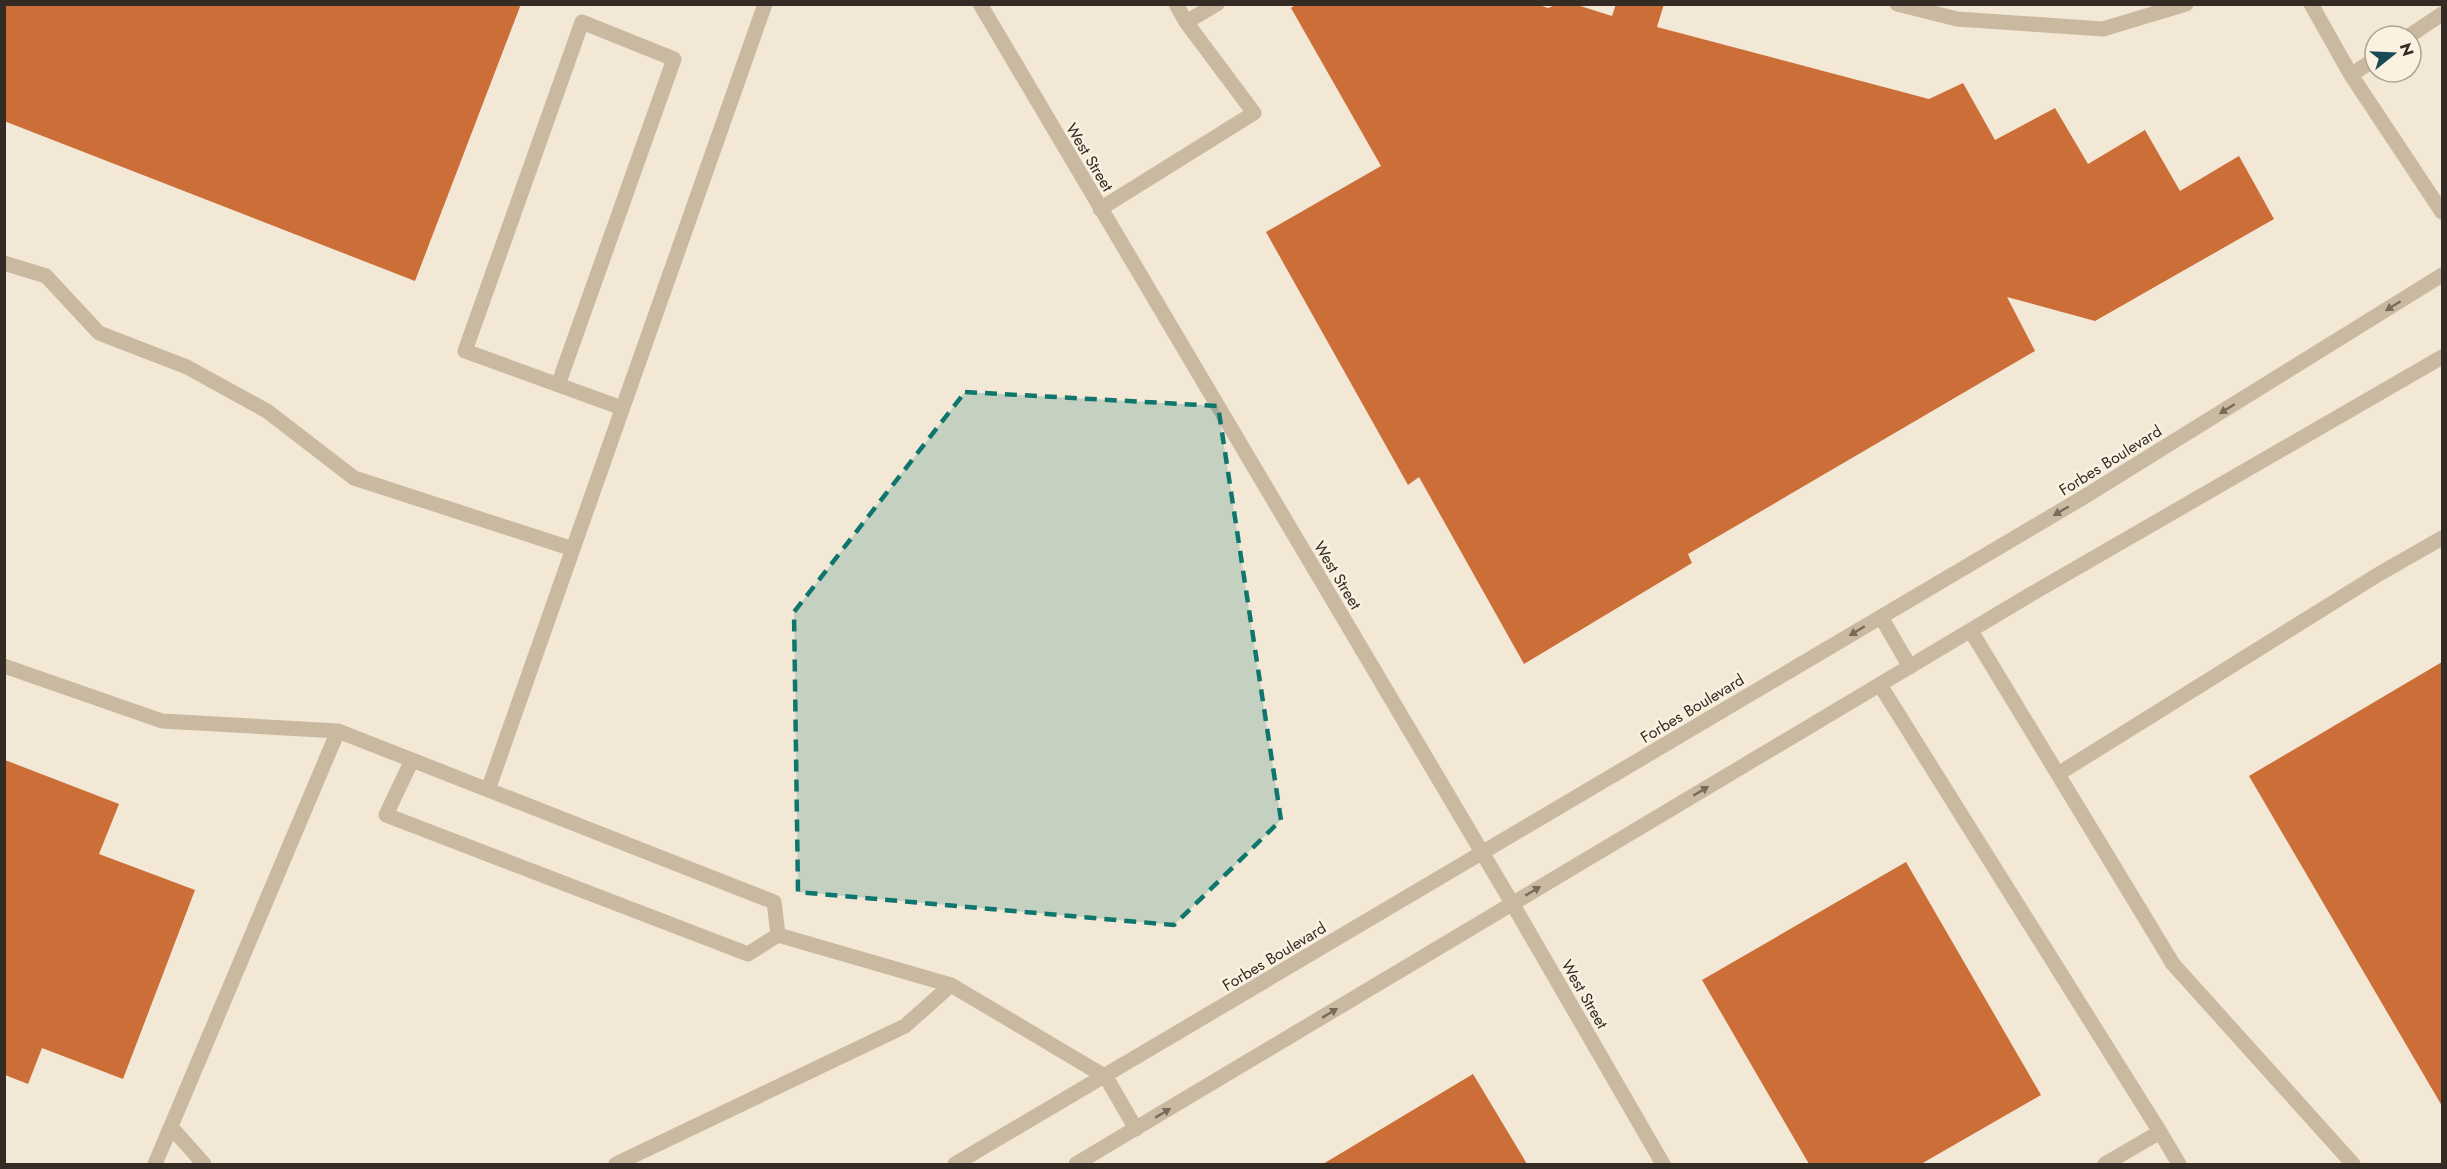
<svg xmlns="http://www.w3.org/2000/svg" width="2447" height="1169" viewBox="0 0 2447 1169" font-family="Jost,sans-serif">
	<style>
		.building { fill: #cc6e38 }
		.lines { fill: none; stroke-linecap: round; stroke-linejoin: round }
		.minor { stroke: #cab9a1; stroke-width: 15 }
		.oneway { fill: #786b5c }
		.marked { fill: #0f766e; fill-opacity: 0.2; stroke: #0f766e; stroke-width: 4.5; stroke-dasharray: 12 8; stroke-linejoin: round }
		.labels { text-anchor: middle; stroke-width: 5; stroke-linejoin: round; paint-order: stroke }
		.street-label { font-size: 16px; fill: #342b24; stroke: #faf1e1 }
	</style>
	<rect width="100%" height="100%" fill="#f2e8d5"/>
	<!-- building -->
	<path class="building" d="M 4,4 L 521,4 L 415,281 L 4,121 Z
		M 1297,4 L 1536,4 L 1548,8 L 1558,4 L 1574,4 L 1612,16 L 1616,4 L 1664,4 L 1657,27 L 1929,99 L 1963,83 L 1995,140 L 2055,108 L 2088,164 L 2145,130 L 2180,191 L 2239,156 L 2274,219 L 2095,321 L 2007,297 L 2035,351 L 1688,554 L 1692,563 L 1524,664 L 1419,477 L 1408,485 L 1266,232 L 1381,166 L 1291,8 Z
		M 2442,662 L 2442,1106 L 2249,776 Z
		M 5,760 L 119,804 L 99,854 L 195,890 L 123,1079 L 42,1048 L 28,1084 L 5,1075 Z
		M 1906,862 L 2041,1095 L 1921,1164 L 1809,1164 L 1702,980 Z
		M 1473,1074 L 1527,1164 L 1323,1164 Z"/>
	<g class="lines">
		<!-- minor -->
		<path class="minor" d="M 980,4 L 1512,903 L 1663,1164
			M 1176,4 L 1186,22 L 1217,4
			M 1897,4 L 1957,19 L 2103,29 L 2186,4
			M 2311,4 L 2351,75
			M 2409,36 L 2442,14
			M 2375,59 L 2351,75 L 2442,212
			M 1100,209 L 1254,113 L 1186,22
			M 4,263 L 46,276 L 99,333 L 187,367 L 267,411 L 354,478 L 573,549
			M 558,385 L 674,59 L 582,22 L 465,351 L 622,408
			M 1881,617 L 1910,667
			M 1971,631 L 2173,964 L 2353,1164
			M 4,666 L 162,721 L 338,731 L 774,902 L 778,935 L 951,985 L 1106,1077 L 1136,1129
			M 1880,685 L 2160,1132 L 2105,1164
			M 412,760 L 386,815 L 748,954 L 778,935
			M 2058,774 L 2379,574 L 2442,538
			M 488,790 L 765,4
			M 171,1127 L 204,1164
			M 2160,1132 L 2179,1164
			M 155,1164 L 338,731
			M 616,1164 L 905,1026 L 951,985
			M 955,1164 L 2084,497 L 2442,275
			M 1076,1164 L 2028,596 L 2442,357"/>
	</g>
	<!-- one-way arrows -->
	<defs><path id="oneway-solid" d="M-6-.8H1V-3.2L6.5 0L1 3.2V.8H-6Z" transform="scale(1.5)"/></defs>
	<g class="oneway">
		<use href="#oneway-solid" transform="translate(2393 306) rotate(148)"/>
		<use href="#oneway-solid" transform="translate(2227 409) rotate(148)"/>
		<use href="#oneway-solid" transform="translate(2061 511) rotate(150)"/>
		<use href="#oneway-solid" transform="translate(1857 631) rotate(149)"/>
		<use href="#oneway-solid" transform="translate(1701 791) rotate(-31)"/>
		<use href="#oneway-solid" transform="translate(1533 891) rotate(-31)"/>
		<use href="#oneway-solid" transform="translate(1330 1013) rotate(-31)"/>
		<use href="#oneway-solid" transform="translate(1163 1113) rotate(-31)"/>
	</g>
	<!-- marked area -->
	<path class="marked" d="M 965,392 L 1218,406 L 1281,820 L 1174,925 L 798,892 L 794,612 Z"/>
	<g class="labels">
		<!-- street labels -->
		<g class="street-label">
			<text transform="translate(1090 157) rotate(59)" y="6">West Street</text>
			<text transform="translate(2110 460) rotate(-32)" y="6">Forbes Boulevard</text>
			<text transform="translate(1338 575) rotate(59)" y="6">West Street</text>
			<text transform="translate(1692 708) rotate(-31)" y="6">Forbes Boulevard</text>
			<text transform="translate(1274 956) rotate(-31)" y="6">Forbes Boulevard</text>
			<text transform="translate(1585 994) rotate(60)" y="6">West Street</text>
		</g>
	</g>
	<!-- border -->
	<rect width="2447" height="1169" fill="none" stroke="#342b24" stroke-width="12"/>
	<!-- north arrow -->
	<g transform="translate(2393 54) rotate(72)"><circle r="28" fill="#faf1e1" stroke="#aba295" stroke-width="1.5"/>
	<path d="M0-4.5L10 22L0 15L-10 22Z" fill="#184b56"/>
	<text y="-9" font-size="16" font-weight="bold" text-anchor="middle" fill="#342b24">N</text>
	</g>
</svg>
